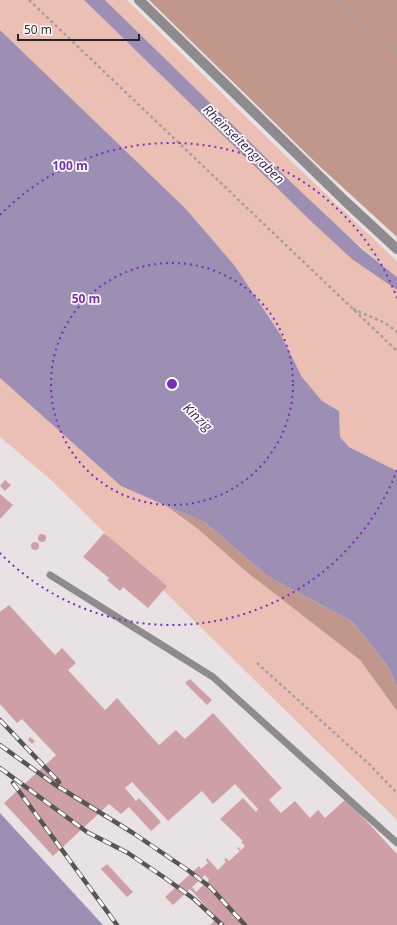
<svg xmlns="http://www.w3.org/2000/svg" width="397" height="925" font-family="'Open Sans',sans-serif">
<rect width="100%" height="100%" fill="#e9e2e5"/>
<g fill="#ebbfb4">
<polygon points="0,0 84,0 185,98 384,281 397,290 397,471 349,447 340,437 339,411 322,401 302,377 282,337 235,266 186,209 0,30"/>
<path d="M 105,0 L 127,0 L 292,162 L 397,261 L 397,277 C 293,193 201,93 105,0 Z"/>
<polygon points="0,378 121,486 165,505 198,529 249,574 360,660 397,711 397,820 50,479 0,437"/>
</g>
<g fill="#c1968b">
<polygon points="149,0 397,0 397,237 315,162"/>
<polygon points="165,505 206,523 267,576 353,622 389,668 397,687 397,711 360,660 249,574 198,529"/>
</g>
<g fill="#9d8fb3">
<polygon points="84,0 105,0 296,187 363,250 397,277 397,290 352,259 314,224"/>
<polygon points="0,30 186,209 235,266 282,337 302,377 322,401 339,411 340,437 349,447 397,471 397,687 389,668 353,622 267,576 206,523 121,486 0,378"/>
<polygon points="0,813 103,925 0,925"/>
</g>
<g fill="#cea0a5" fill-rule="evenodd">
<polygon points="5,480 11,485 5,491 0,486"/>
<polygon points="0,494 13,505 0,519"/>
<polygon points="104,533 167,586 148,608 123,587 120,591 107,580 109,578 83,557"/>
<circle cx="42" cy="538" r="4"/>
<circle cx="35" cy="546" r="4"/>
<path d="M 9,605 L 55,655 L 62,648 L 76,663 L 68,670 L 105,710 L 117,698 L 159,745 L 176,730 L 185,739 L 213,713 L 282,788 L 269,800 L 281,813 L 295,801 L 310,818 L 318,810 L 325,818 L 346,799 L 397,854 L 397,925 L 210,925 L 217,918 L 190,889 L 173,905 L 165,897 L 199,866 L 201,869 L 208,863 L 206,860 L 207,858 L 218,870 L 226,862 L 224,860 L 226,858 L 229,861 L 240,851 L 237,848 L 238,847 L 241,850 L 245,846 L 241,842 L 243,841 L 220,819 L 243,798 L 256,812 L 258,809 L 235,784 L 213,804 L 202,791 L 168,821 L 132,782 L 125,788 L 136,801 L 139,798 L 161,822 L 151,831 L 129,807 L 121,814 L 109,804 L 53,856 L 4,803 L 56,755 L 22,719 L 17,723 L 0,704 L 0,612 ZM 205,875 L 209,880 L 196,892 L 192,887 Z"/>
<polygon points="190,679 212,700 207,705 185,683"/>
<polygon points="30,737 35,741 32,744 28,740"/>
<polygon points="107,864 133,892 127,897 101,869"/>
</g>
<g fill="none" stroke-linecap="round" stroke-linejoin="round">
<g stroke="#a49ea1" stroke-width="2.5" stroke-dasharray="3 3" stroke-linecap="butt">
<polyline points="29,0 397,351"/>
<polyline points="335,0 378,41 397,50"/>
<polyline points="353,309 385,323 397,332"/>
<polyline points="257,663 368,763 397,793"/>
</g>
<polyline stroke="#8d8b8d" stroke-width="7" points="50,575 213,677 397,843"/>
<polyline stroke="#8d8b8d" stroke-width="10" points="139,0 345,201 397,249"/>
<g stroke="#585557" stroke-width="4.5">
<g id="rail">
<polyline points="0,720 59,782"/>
<polyline points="0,745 54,784 133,833 189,871 210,887 245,925"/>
<polyline points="0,768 87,832 128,853 165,878 194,899 222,925"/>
<polyline points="13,783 117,925"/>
</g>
</g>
<use href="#rail" stroke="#fff" stroke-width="3" stroke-dasharray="9" stroke-linecap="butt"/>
</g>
<g fill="none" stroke="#7b2cbf" stroke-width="2" stroke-dasharray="2 4">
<circle cx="172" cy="384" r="121"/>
<path d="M397 470A241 241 0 0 1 0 553M0 215A241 241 0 0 1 397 298"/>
</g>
<g text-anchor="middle" stroke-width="3.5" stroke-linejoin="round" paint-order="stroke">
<g font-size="13" font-style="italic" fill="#382252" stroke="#fff">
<text transform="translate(244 144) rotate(44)" y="5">Rheinseitengraben</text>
<text transform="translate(198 417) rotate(43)" y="5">Kinzig</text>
</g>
</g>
<circle cx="172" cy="384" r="6" fill="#7b2cbf" stroke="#fff" stroke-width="2"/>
<g font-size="12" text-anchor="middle" font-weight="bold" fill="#7b2cbf" stroke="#fff" stroke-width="3.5" stroke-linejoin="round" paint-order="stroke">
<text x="70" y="170">100 m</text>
<text x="86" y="303">50 m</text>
</g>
<path d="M18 34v6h121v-6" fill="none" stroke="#252324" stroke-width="2"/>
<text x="24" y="34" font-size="12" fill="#252324" stroke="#ffffff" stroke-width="3" paint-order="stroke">50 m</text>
</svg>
